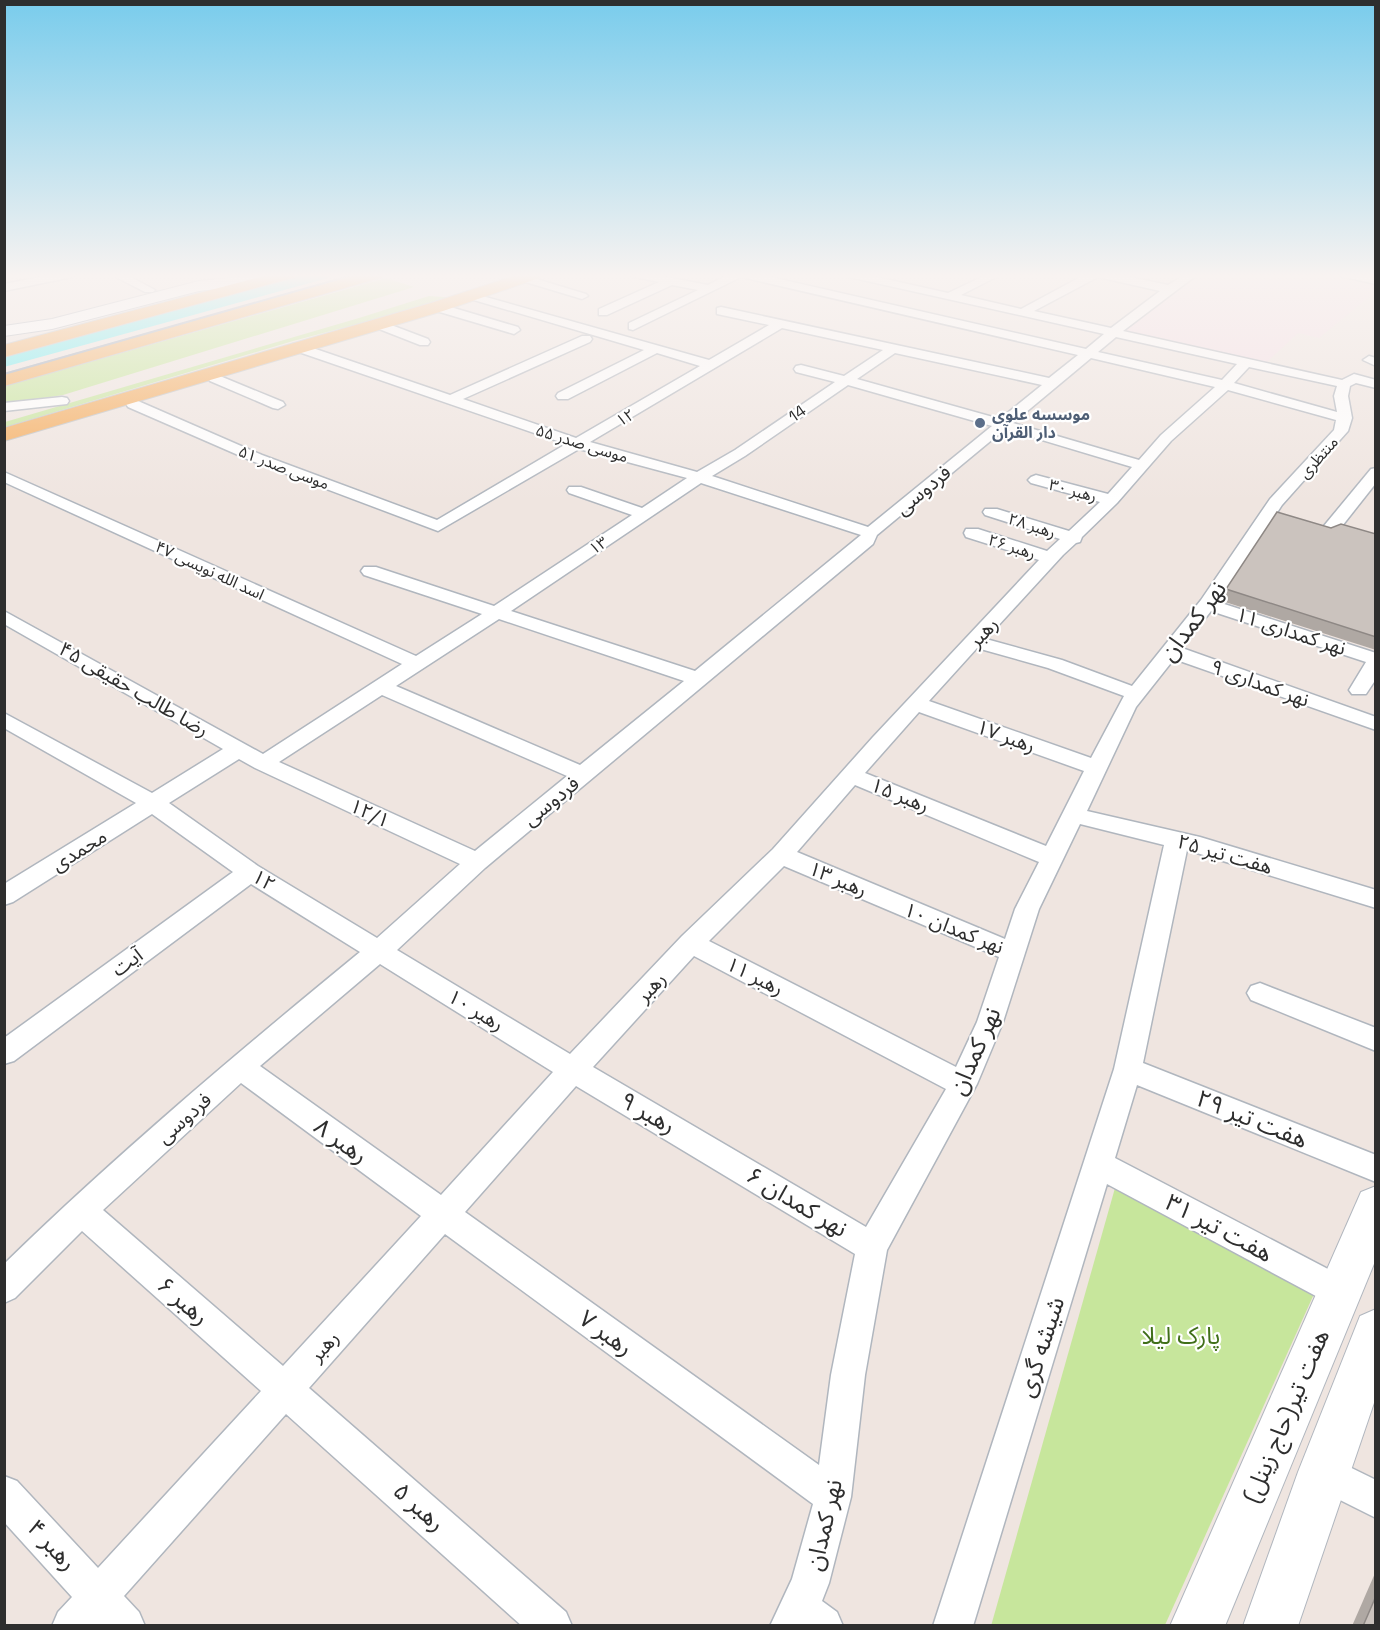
<svg xmlns="http://www.w3.org/2000/svg" width="1380" height="1630" font-family="'Space Grotesk','Noto Sans Arabic',sans-serif">
<rect width="100%" height="100%" fill="#efe5e0"/>
<polygon fill="#f5dee5" points="1204,274 1337,274 1375,283 1375,292 1319,338 1298,333 1267,362 1120,331 1116,328"/>
<g fill="#c7e69c">
<polygon points="386,278 414,287 63,395 5,404 5,386"/>
<polygon points="429,296 456,298 293,341 5,427 5,422 359,318"/>
<polygon points="1115,1188 1318,1285 1165,1625 991,1626"/>
</g>
<g fill="none" stroke-linecap="round" stroke-linejoin="round">
<polygon fill="#72eff2" fill-rule="evenodd" points="299,274 331,274 328,278 4,367 4,353"/>
<g stroke="#b0b6be" stroke-width="3">
<g id="street">
<polygon points="56,274 78,274 72,277 4,291 4,284"/>
<polygon points="110,274 125,274 155,290 153,292 145,292"/>
<path d="M 630,274 L 651,274 L 708,285 L 729,274 L 758,274 L 1086,349 L 1104,334 L 849,277 L 843,274 L 863,274 L 948,293 L 988,274 L 1002,274 L 961,295 L 1021,309 L 1086,274 L 1116,274 L 1168,285 L 1186,274 L 1198,274 L 1123,331 L 1342,380 L 1354,374 L 1376,380 L 1376,388 L 1356,383 L 1350,386 L 1348,396 L 1352,418 L 1348,431 L 1282,505 L 1218,602 L 1376,653 L 1376,679 L 1366,694 L 1352,694 L 1349,690 L 1366,662 L 1211,611 L 1182,648 L 1376,717 L 1376,730 L 1174,659 L 1136,707 L 1087,811 L 1200,837 L 1376,890 L 1376,908 L 1187,850 L 1143,1063 L 1376,1155 L 1376,1182 L 1137,1085 L 1115,1158 L 1349,1280 L 1354,1291 L 1349,1302 L 1338,1307 L 1327,1302 L 1107,1184 L 973,1626 L 933,1626 L 1114,1069 L 1164,845 L 1080,824 L 1039,909 L 1003,1022 L 977,1084 L 887,1250 L 865,1375 L 851,1497 L 829,1583 L 822,1601 L 837,1612 L 843,1626 L 770,1626 L 792,1579 L 813,1504 L 445,1234 L 309,1388 L 566,1612 L 572,1626 L 522,1626 L 286,1414 L 124,1596 L 139,1612 L 145,1626 L 52,1626 L 58,1612 L 72,1597 L 4,1522 L 4,1476 L 17,1481 L 98,1568 L 261,1391 L 82,1231 L 15,1298 L 4,1303 L 4,1264 C 117,1154 238,1052 360,952 L 251,884 L 14,1061 L 4,1064 L 4,1038 L 233,872 L 152,814 L 13,902 L 4,905 L 4,884 L 136,803 L 4,728 L 4,713 L 152,793 L 223,749 L 4,624 L 4,611 L 263,754 L 402,664 L 4,482 L 4,472 L 416,656 L 482,614 L 364,575 L 361,571 L 364,567 L 376,567 L 494,606 L 632,515 L 569,493 L 567,490 L 569,487 L 581,487 L 642,508 L 687,478 L 579,449 L 438,531 L 252,461 L 128,407 L 126,404 L 128,401 L 138,401 L 262,455 L 437,520 L 566,444 L 293,350 L 291,347 L 293,344 L 301,344 L 450,395 L 582,336 L 590,336 L 592,339 L 590,342 L 463,399 L 576,438 L 700,366 L 657,353 L 568,399 L 558,399 L 556,396 L 558,393 L 644,350 L 467,298 L 467,294 L 475,294 L 709,360 L 769,325 L 717,314 L 717,308 L 721,307 L 1049,378 L 1078,355 L 741,277 L 633,330 L 629,329 L 629,323 L 698,290 L 672,285 L 607,315 L 599,315 L 599,309 L 659,282 L 631,276 ZM 1098,277 L 1160,291 L 1111,328 L 1034,311 ZM 782,328 L 883,350 L 844,376 L 801,365 L 796,366 L 794,369 L 796,372 L 835,382 L 735,450 L 697,472 L 590,442 ZM 1116,337 L 1237,364 L 1222,380 L 1098,352 ZM 895,353 L 1042,385 L 1000,419 L 857,379 ZM 1091,358 L 1215,387 L 1161,435 L 1139,460 L 1013,423 ZM 1249,367 L 1337,386 L 1334,396 L 1337,412 L 1234,383 ZM 848,385 L 992,426 L 868,527 L 712,476 L 745,456 ZM 1228,390 L 1336,420 L 1334,430 L 1270,499 L 1201,600 L 1132,686 L 1062,660 L 986,639 L 1063,555 L 1076,543 L 1080,542 L 1082,537 L 1117,503 L 1171,441 ZM 1005,429 L 1132,467 L 1108,494 L 1036,475 L 1031,477 L 1028,480 L 1031,483 L 1100,502 L 1069,531 L 997,509 L 985,509 L 983,512 L 985,515 L 1060,539 L 1047,551 L 978,529 L 966,529 L 964,533 L 966,537 L 1039,560 L 873,737 L 773,849 L 682,936 L 570,1054 L 397,950 L 485,868 L 873,544 L 877,535 ZM 701,483 L 861,535 L 695,671 L 511,611 ZM 499,619 L 684,681 L 580,765 L 396,686 ZM 977,648 L 1048,668 L 1124,696 L 1091,758 L 929,701 ZM 382,695 L 567,776 L 475,851 L 279,762 ZM 919,712 L 1084,771 L 1046,846 L 865,773 ZM 239,759 L 255,768 L 460,864 L 377,938 L 258,866 L 169,803 ZM 855,785 L 1039,862 L 1015,909 L 1005,939 L 797,852 ZM 784,866 L 999,957 L 977,1022 L 956,1067 L 709,941 ZM 694,956 L 946,1089 L 866,1227 L 593,1067 ZM 380,964 L 553,1072 L 441,1195 L 260,1066 ZM 241,1083 L 421,1216 L 283,1366 L 103,1210 ZM 576,1086 L 855,1254 L 831,1375 L 819,1465 L 465,1212 Z"/>
<polygon points="1338,274 1359,274 1376,277 1376,284 1340,276"/>
<polygon points="523,275 586,294 588,296 582,299 519,280 519,276"/>
<polygon points="437,303 518,327 520,330 514,334 433,310 431,307"/>
<polygon points="378,320 428,339 430,342 428,345 420,345 374,327 374,321"/>
<polygon points="1369,356 1376,358 1376,366 1363,360"/>
<polygon points="215,374 283,402 285,405 278,409 273,408 210,381 208,378"/>
<polygon points="62,397 67,398 69,401 67,404 4,411 4,403"/>
<polygon points="1376,468 1376,483 1335,535 1323,535 1321,531 1323,527 1371,469"/>
<polygon points="1260,983 1376,1028 1376,1051 1251,1000 1247,993 1251,986"/>
<polygon points="1323,1454 1376,1480 1376,1518 1310,1485 1305,1472 1310,1459"/>
</g>
</g>
<g stroke="#b0b6be" stroke-width="2">
<g id="secondary">
<polygon points="271,274 277,276 279,279 277,282 199,291 52,329 4,336 4,326 52,319 199,281"/>
<polygon points="1376,1186 1376,1259 1225,1626 1170,1626 1361,1192"/>
<polygon points="1376,1309 1376,1397 1298,1626 1243,1626 1298,1472 1360,1316"/>
</g>
</g>
<g stroke="#c4c4c4" stroke-width="2">
<g id="primary">
<polygon points="271,274 297,274 295,277 4,357 4,345"/>
<polygon points="359,274 385,274 383,277 4,386 4,374"/>
<polygon points="520,274 544,274 542,277 443,311 4,441 4,428 431,303"/>
</g>
</g>
<use href="#street" fill="#fff" fill-rule="evenodd"/>
<use href="#secondary" fill="#fff" fill-rule="evenodd"/>
<use href="#primary" fill="#f5ae60" fill-rule="evenodd"/>
<polyline stroke="#a2abb8" stroke-width="2" points="4,374 356,274"/>
</g>
<g fill="#afa8a3">
<polygon points="1331,528 1376,534 1376,650 1222,601 1226,589"/>
<polygon points="1376,1571 1376,1626 1352,1626"/>
</g>
<g fill="#cbc3be" stroke="#8e8885" stroke-width="1.5">
<polygon points="1277,512 1331,528 1341,524 1376,534 1376,637 1226,589"/>
<polygon points="1376,1596 1376,1626 1363,1626"/>
</g>
<linearGradient id="sky" x2="0" y2="1"><stop stop-color="#79ccec"/><stop offset="0.55" stop-color="#f8f3f1"/><stop offset="1" stop-color="#f8f3f1" stop-opacity="0"/></linearGradient>
<rect width="1380" height="502" fill="url(#sky)"/>
<circle fill="#5c6f8a" stroke="#fff" stroke-width="2" cx="980" cy="423" r="6"/>
<g text-anchor="middle" stroke-width="4.5" stroke-linejoin="round" paint-order="stroke">
<g font-size="16" fill="#2e2e2e" stroke="#fff">
<text transform="translate(797 413) rotate(-35)" y="6">14</text>
<text transform="translate(625 417) rotate(-31)" y="6">۱۲</text>
<text transform="translate(582 443) rotate(17)" y="6">موسی صدر ۵۵</text>
<text transform="translate(1318 457) rotate(-48)" y="6">منتظری</text>
<text transform="translate(284 467) rotate(21)" y="6">موسی صدر ۵۱</text>
<text transform="translate(1073 490) rotate(15)" y="6">رهبر ۳۰</text>
<text transform="translate(1032 525) rotate(18)" y="6">رهبر ۲۸</text>
<text transform="translate(598 545) rotate(-34)" y="6">۱۳</text>
<text transform="translate(1012 546) rotate(18)" y="6">رهبر ۲۶</text>
<text transform="translate(210 570) rotate(25)" y="6">۴۷ اسد الله نویسی</text>
</g>
<g font-size="16" font-weight="bold" fill="#4e5e75" stroke="#fff" text-anchor="start">
<text x="992" y="420">موسسه علوی<tspan x="992" dy="18">دار القرآن</tspan></text>
</g>
<g font-size="20" fill="#2e2e2e" stroke="#fff">
<text transform="translate(923 490) rotate(-40)" y="7">فردوسی</text>
<text transform="translate(1291 631) rotate(18)" y="7">نهر کمداری ۱۱</text>
<text transform="translate(983 632) rotate(-46)" y="7">رهبر</text>
<text transform="translate(1260 683) rotate(20)" y="7">نهر کمداری ۹</text>
<text transform="translate(134 689) rotate(30)" y="7">۴۵ رضا طالب حقیقی</text>
<text transform="translate(1006 736) rotate(20)" y="7">رهبر ۱۷</text>
<text transform="translate(900 795) rotate(22)" y="7">رهبر ۱۵</text>
<text transform="translate(551 801) rotate(-39)" y="7">فردوسی</text>
<text transform="translate(370 813) rotate(25)" y="7">۱۲/۱</text>
<text transform="translate(79 850) rotate(-32)" y="7">محمدی</text>
<text transform="translate(1225 854) rotate(16)" y="7">هفت تیر ۲۵</text>
<text transform="translate(838 879) rotate(23)" y="7">رهبر ۱۳</text>
<text transform="translate(264 880) rotate(32)" y="7">۱۲</text>
<text transform="translate(954 928) rotate(22)" y="7">نهر کمدان ۱۰</text>
<text transform="translate(127 962) rotate(-36)" y="7">آیت</text>
<text transform="translate(755 976) rotate(27)" y="7">رهبر ۱۱</text>
<text transform="translate(651 987) rotate(-47)" y="7">رهبر</text>
<text transform="translate(476 1010) rotate(31)" y="7">رهبر ۱۰</text>
<text transform="translate(184 1118) rotate(-42)" y="7">فردوسی</text>
<text transform="translate(324 1346) rotate(-48)" y="7">رهبر</text>
</g>
<g font-size="24" fill="#2e2e2e" stroke="#fff">
<text transform="translate(1193 621) rotate(-53)" y="8">نهر کمدان</text>
<text transform="translate(975 1051) rotate(-66)" y="8">نهر کمدان</text>
<text transform="translate(648 1113) rotate(30)" y="8">رهبر ۹</text>
<text transform="translate(1252 1119) rotate(22)" y="8">هفت تیر ۲۹</text>
<text transform="translate(341 1141) rotate(36)" y="8">رهبر ۸</text>
<text transform="translate(797 1202) rotate(31)" y="8">نهر کمدان ۶</text>
<text transform="translate(1219 1228) rotate(28)" y="8">هفت تیر ۳۱</text>
<text transform="translate(183 1301) rotate(41)" y="8">رهبر ۶</text>
<text transform="translate(606 1333) rotate(36)" y="8">رهبر ۷</text>
<text transform="translate(1041 1347) rotate(-72)" y="8">شیشه گری</text>
<text transform="translate(1286 1416) rotate(-67)" y="8">هفت تیر(حاج زینل)</text>
<text transform="translate(419 1507) rotate(42)" y="8">رهبر ۵</text>
<text transform="translate(824 1525) rotate(-77)" y="8">نهر کمدان</text>
<text transform="translate(52 1545) rotate(47)" y="8">رهبر ۴</text>
</g>
<g font-size="24" fill="#406f19" stroke="#fff">
<text x="1181" y="1344">پارک لیلا</text>
</g>
</g>
<rect width="1380" height="1630" fill="none" stroke="#2e2e2e" stroke-width="12"/>
</svg>
